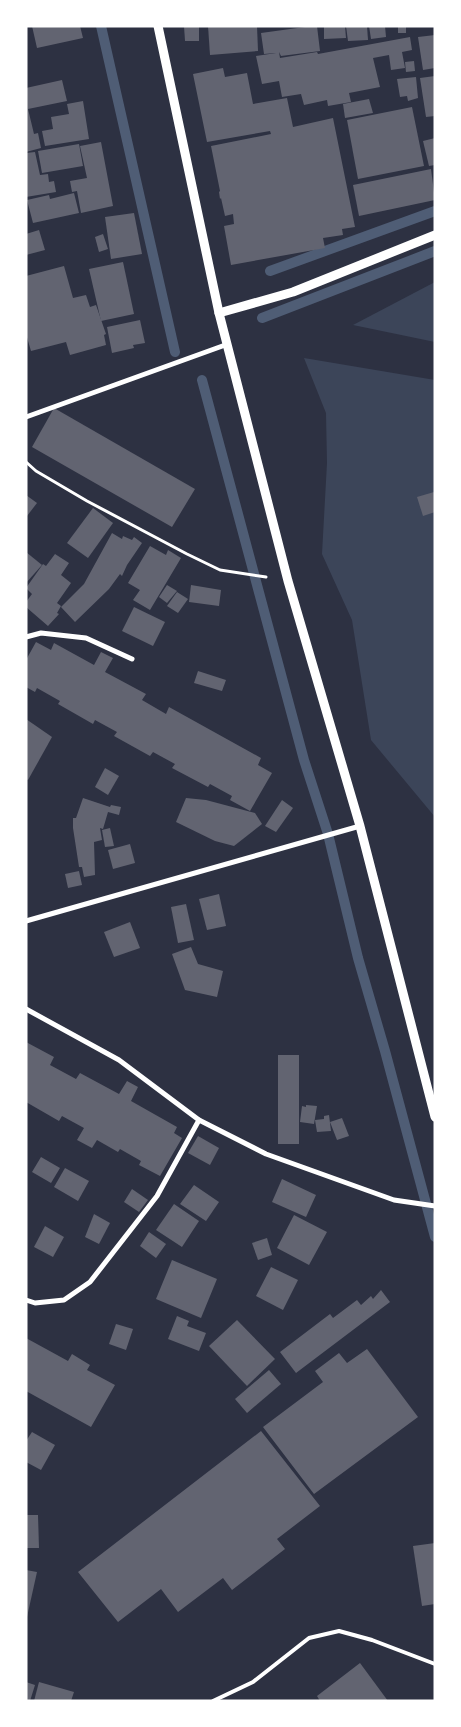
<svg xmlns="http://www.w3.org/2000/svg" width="461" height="1727" font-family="'Open Sans',sans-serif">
<rect width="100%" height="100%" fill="#2d3142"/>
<g fill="#3c4559">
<polygon points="435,282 435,342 353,325"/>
<polygon points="304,358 435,380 435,817 371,740 352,620 322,554 327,463 326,413"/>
</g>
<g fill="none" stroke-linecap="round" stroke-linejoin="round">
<g stroke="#4f5d75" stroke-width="10">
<polyline points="101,26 175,352"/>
<polyline points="270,271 435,211"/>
<polyline points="262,318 435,251"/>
<polyline points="202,380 304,760 328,834 358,958 385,1051 435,1237"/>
</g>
</g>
<g fill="#626471">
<polygon points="32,26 80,26 83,38 37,48"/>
<polygon points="184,26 199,26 199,41 185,41"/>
<polygon points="208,26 257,26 258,51 210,55"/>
<polygon points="312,26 317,26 320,51 281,56 279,52 280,58 317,52 318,54 410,37 412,50 402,52 405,68 391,70 389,55 373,58 380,87 349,93 351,102 328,106 327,100 304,105 301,94 282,97 279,81 262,84 256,56 276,53 264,54 261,33"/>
<polygon points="324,26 345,26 346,38 324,39"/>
<polygon points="346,26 367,26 368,40 348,41"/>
<polygon points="369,26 385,26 386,37 371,39"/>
<rect x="398" y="26" width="8" height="7"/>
<polygon points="435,35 435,68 423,70 418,37"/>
<polygon points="414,61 415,71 406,72 405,62"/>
<polygon points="223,68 225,77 247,73 253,104 287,98 293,127 333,118 355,227 342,229 343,235 323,238 325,248 231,265 224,226 234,224 233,214 225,216 221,198 220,199 219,192 220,191 211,146 271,134 270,131 207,142 193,74"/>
<polygon points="435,76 435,116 426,117 420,78"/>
<polygon points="416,77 418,98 408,101 407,96 400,97 397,79"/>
<polygon points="62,80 67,101 28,109 34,134 38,133 41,148 26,152 26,88"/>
<polygon points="369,99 373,113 345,118 343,104"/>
<polygon points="83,101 89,139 45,146 42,131 53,129 51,117 69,114 67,104"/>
<polygon points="412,107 424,166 358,179 347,120"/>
<polygon points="435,138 435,165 429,166 423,141"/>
<polygon points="101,142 113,206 81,213 77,191 72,192 70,181 87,178 80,146"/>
<polygon points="79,144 83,166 42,173 38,151"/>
<polygon points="35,152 40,175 48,174 49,182 54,181 56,192 26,197 26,153"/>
<polygon points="431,169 435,200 359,216 353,185"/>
<polygon points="74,193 79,213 33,223 27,200 49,195 50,199"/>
<polygon points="134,213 142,254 111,259 105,217"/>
<polygon points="39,230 45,250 26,255 26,234"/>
<polygon points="103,234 108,249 99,252 95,237"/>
<polygon points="123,262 134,314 101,321 89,269"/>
<polygon points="64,266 73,298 86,295 90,307 96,305 106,334 104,335 106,345 70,355 66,342 31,351 26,334 26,276"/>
<polygon points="140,320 145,343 133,345 134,348 112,353 107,327"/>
<polygon points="54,408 195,489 172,527 32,447"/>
<polygon points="434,492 435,512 423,516 417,497"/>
<polygon points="26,495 37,503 27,516 26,515"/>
<polygon points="93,508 113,523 88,558 67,543"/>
<polygon points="112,533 122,539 123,536 132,540 134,537 142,543 127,565 122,576 120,574 109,589 75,622 61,607 84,584"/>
<polygon points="150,546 166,555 168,550 181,558 150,610 133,600 140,590 128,583"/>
<polygon points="26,552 42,565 26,583"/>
<polygon points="55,554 69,563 61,575 71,583 57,603 61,606 57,613 59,614 48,626 26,607 26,602 32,594 26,588 43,564 46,566"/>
<polygon points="167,585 177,591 167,603 159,597"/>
<polygon points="191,585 221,590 219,606 189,602"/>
<polygon points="177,592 188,599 178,613 167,606"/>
<polygon points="134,607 165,622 153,646 122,631"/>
<polygon points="36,642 51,650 54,643 94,665 101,652 113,658 105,672 146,694 142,700 166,714 169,707 261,758 258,765 272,773 250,811 230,800 232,796 210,784 208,787 172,768 175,764 153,752 150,756 114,736 117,732 95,720 93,724 58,704 60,701 37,688 35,692 26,687 26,660"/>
<polygon points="198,671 226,680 222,691 194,683"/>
<polygon points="26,719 52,737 28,780 26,779"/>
<polygon points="105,768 119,776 108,795 95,787"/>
<polygon points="83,798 110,807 111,805 121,807 119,815 108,812 103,829 100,828 102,840 94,842 95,875 84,877 82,867 79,867 73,828 73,818 76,818"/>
<polygon points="186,798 206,800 255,813 262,824 234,846 215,841 176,822"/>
<polygon points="282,800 293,808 276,832 265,826"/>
<polygon points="110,828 114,846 105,847 102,830"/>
<polygon points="130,844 135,863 113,869 108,850"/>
<polygon points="79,871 82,885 68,888 65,874"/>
<polygon points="219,894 226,926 207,930 199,899"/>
<polygon points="186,904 194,940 178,943 171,907"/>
<polygon points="130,922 140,948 114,957 104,932"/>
<polygon points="191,947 198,964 223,971 217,997 185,990 172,954"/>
<polygon points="26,1042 54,1057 50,1065 76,1079 80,1073 119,1094 127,1081 138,1087 131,1101 177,1127 174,1133 182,1138 160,1176 139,1165 141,1161 120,1149 118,1152 97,1140 92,1148 77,1140 84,1128 62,1116 59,1121 26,1102"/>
<rect x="278" y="1055" width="21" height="89"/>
<polygon points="306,1105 317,1106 314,1124 300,1122 302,1106 306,1107"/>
<polygon points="329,1115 331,1131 317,1132 315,1120 324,1119 324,1116"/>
<polygon points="342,1118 349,1136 337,1140 330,1122"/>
<polygon points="198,1136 219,1148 210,1165 188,1153"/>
<polygon points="41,1157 60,1168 51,1183 32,1172"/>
<polygon points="65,1168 89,1181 78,1201 54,1187"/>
<polygon points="282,1179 316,1195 306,1217 272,1202"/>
<polygon points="194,1185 219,1202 206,1221 180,1204"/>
<polygon points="132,1189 148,1200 139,1212 124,1202"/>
<polygon points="174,1204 199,1221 182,1247 156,1230"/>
<polygon points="94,1214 110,1223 99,1244 85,1237"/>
<polygon points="294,1215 327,1232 309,1265 277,1248"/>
<polygon points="45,1226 64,1237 53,1257 34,1247"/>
<polygon points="149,1232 166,1244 156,1258 140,1246"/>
<polygon points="267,1238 272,1255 258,1260 252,1243"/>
<polygon points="172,1260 217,1279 201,1318 156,1299"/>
<polygon points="271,1267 298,1280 283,1310 256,1296"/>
<polygon points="381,1290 390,1302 296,1373 280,1352 330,1314 333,1318 357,1300 361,1305 371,1296 373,1299"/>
<polygon points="177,1316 189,1321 187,1326 206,1333 199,1351 168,1339"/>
<polygon points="237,1320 275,1359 247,1386 209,1346"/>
<polygon points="116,1324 133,1329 126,1350 109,1344"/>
<polygon points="26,1338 68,1361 72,1354 90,1365 87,1370 115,1385 91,1427 26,1391"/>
<polygon points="367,1349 418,1417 314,1494 263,1427 323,1382 315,1371 339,1353 347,1363"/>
<polygon points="269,1370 281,1384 247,1413 235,1399"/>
<polygon points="261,1431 320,1506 277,1539 285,1549 232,1590 223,1578 178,1612 161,1589 118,1622 78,1572"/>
<polygon points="32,1432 55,1445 41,1470 26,1462 26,1441"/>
<polygon points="26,1515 38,1515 39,1548 26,1548"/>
<polygon points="435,1543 435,1604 422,1606 413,1546"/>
<polygon points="26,1570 37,1572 27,1617 26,1617"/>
<polygon points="360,1663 388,1701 320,1701 317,1696"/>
<polygon points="26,1682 35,1685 30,1701 26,1700"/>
<polygon points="39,1682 74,1692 71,1701 34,1701"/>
</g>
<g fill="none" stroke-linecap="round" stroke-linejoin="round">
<polyline stroke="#fff" stroke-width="3" points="26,462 36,471 87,501 187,554 220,570 266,577"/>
<polyline stroke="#fff" stroke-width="4" points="213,1701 253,1682 309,1638 339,1631 372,1640 435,1664"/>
<g stroke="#fff" stroke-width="5">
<polyline points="26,417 228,344"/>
<polyline points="26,637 41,633 86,638 132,659"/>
<polyline points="26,921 360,826"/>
<polyline points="26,1009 119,1060 199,1120 266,1154 394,1200 435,1206"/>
<polyline points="26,1300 35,1303 64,1300 90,1282 157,1196 199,1120"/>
</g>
<g stroke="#fff" stroke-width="9">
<polyline points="158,26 219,313 288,581 360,826 435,1117"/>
<polyline points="219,313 293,292 435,235"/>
</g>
</g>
<rect width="461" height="1727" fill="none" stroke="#ffffff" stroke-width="55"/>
</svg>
